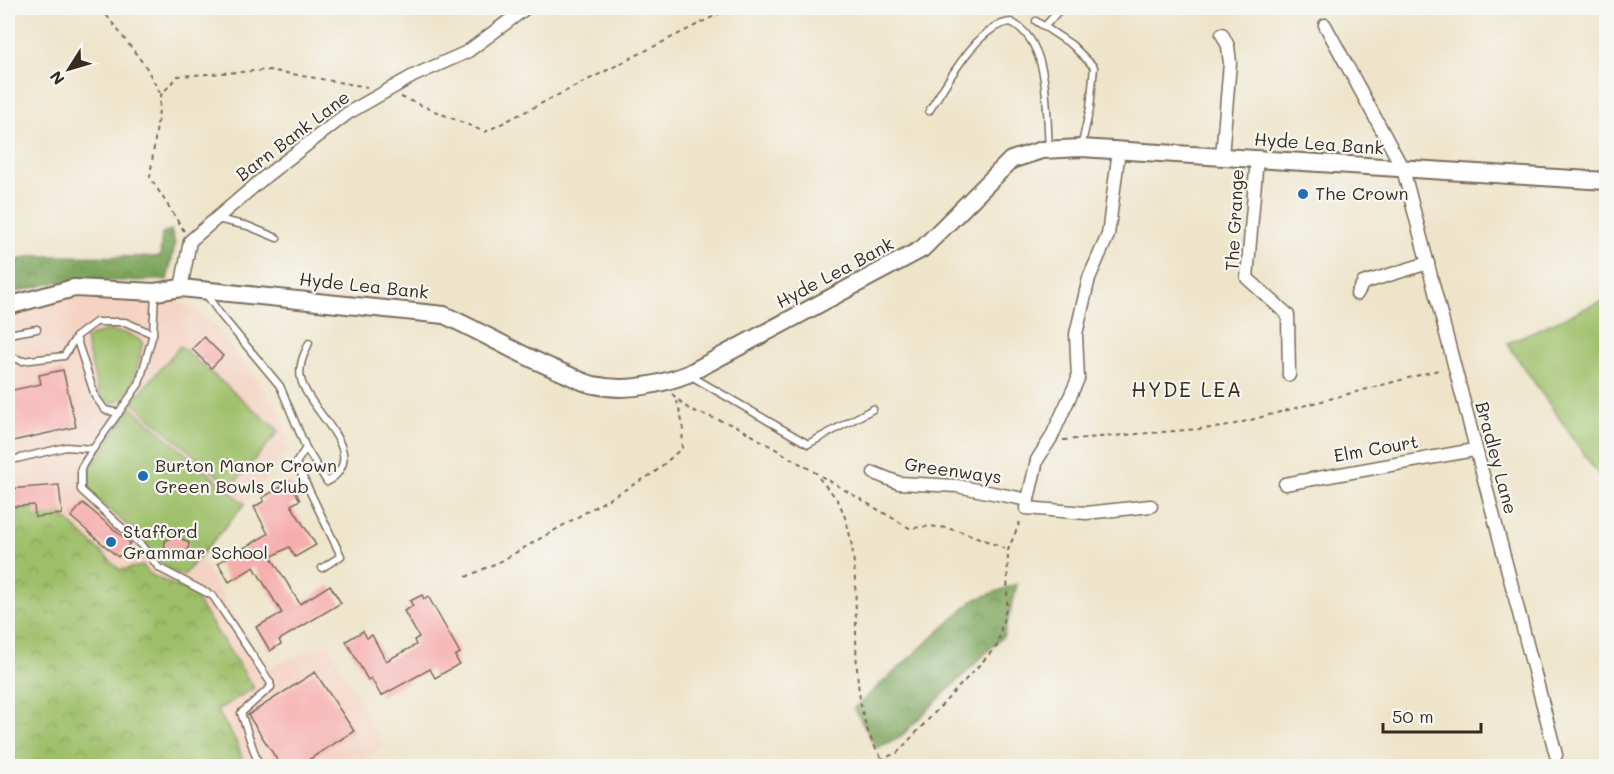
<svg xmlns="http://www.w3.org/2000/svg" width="1614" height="774" font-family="Mali,sans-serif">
<defs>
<pattern id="forest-crowns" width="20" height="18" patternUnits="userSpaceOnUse" patternTransform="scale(1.5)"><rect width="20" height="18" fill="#7ea65d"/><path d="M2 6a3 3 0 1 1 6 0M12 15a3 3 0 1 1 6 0" fill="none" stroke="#68874c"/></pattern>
<pattern id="park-crowns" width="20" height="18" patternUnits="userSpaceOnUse" patternTransform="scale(1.5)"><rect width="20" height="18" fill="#9ebf69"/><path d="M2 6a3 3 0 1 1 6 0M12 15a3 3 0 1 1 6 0" fill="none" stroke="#829b56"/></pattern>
</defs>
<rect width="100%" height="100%" fill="#f6f6f2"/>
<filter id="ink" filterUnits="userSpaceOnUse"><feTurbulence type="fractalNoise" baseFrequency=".0167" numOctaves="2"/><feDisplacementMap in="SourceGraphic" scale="12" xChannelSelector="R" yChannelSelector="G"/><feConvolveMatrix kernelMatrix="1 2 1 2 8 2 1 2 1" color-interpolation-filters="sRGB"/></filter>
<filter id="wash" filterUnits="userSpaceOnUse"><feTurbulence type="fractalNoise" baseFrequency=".008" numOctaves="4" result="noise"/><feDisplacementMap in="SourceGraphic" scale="24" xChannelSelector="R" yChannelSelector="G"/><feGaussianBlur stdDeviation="1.35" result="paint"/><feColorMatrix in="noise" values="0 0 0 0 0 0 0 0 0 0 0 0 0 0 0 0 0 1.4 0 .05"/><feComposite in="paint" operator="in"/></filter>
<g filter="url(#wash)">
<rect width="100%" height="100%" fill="#eee4c9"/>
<polygon fill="#f5d3c2" points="75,295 171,295 215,325 280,411 290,450 200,558 266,668 328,644 384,747 360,761 341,766 8,766 8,311"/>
<g fill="#9ebf69" stroke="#6c7444" stroke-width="1.5">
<polygon points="1606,299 1606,486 1507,343"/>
<path d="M 107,330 L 129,334 L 143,342 C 137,363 136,397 112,403 L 99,396 L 85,338 Z"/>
<polygon points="180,346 279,431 231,487 132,402"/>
<polygon points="131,407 245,504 183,576 166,568 138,535 85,488 84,478"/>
</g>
<g fill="url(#forest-crowns)" stroke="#5c683e" stroke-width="1.5">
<polygon points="171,230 175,244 167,280 57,282 8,294 8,262 32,256 160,257 162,234"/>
<polygon points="1017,584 1004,635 899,738 876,748 854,708 974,600"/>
</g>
<polygon fill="url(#park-crowns)" stroke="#6c7444" stroke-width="1.5" points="59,505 62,515 120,570 143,566 151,575 192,593 254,688 217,710 238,745 244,766 18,766 8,762 8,510"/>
<g id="blocks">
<g fill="#f6aead">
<polygon points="204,337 223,356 211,368 192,349"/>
<polygon points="63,370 76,427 8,442 8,391 41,384 39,375"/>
<polygon points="289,482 300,500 291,505 316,545 295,557 289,547 271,557 300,604 330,585 341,603 279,640 281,644 270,651 256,627 282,613 254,567 229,582 218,563 268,534 254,507 264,501 262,498"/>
<polygon points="59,485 62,514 35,517 34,505 8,507 8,489"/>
<polygon points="83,503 130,543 118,557 71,517"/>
<polygon points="176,535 189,543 187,556 175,562 164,554 165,541"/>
<polygon points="422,595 424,599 428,596 460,653 455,656 459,664 435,678 430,669 381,696 371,678 368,680 346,641 363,631 367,638 372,635 386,661 416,645 414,640 419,637 404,611 413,606 410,601"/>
<polygon points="315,672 354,731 299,766 281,766 248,715"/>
</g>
</g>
</g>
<g filter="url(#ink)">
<use href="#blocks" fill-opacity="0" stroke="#7a6b5a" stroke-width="1.5"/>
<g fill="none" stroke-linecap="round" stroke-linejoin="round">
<g stroke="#7a6b5a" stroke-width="9">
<g id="lane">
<polyline points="1036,21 1072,45 1094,67 1090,108 1081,148"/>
<polyline points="1045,26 1061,8"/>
<path d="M 929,111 C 946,85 978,24 1011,22 C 1051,42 1046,111 1049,149"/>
<polyline points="217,219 248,226 277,238"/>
<path d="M 206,294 L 220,314 L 280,386 L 306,448 L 327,482 C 373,454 309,413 301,379 C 298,366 304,354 309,343"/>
<polyline points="8,334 37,329"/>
<polyline points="8,355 22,361 64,356 76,337"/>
<polyline points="691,376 808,444 873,409"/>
<polyline points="119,413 105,410 95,396 76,337 96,322 125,322 153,334"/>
<polyline points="306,448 296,463 341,556 322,568"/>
<polyline points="93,449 81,468 81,490 142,546 159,568 213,596 270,682 271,687 241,713 259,766"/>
<polyline points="8,461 66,447 93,449 139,384 153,334 155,293"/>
</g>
</g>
<g stroke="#7a6b5a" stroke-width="15">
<g id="street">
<polyline points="1325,25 1403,169 1556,755"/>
<polyline points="1222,34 1228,46 1230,63 1222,156"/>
<polyline points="1119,150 1108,235 1089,278 1076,334 1078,379 1051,438 1037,460 1026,508 1086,513 1151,506"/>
<polyline points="1257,158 1247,278 1288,315 1289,375"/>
<polyline points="181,288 190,241 266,176 348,113 413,76 467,52 526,8"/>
<polyline points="1357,294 1363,283 1428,263"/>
<polyline points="874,473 899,483 957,486 1028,500"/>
<polyline points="1285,484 1474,450"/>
</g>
</g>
<g stroke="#7a6b5a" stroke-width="20">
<path id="secondary" d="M 8,306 L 74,288 L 155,292 L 181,288 L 444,315 C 486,334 521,356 564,373 C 573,377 583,383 594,385 C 625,392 659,385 688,374 L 922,249 L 1011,160 L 1042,150 L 1081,148 L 1606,181"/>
</g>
<g stroke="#7a6b5a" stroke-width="2" stroke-dasharray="4.5 4.5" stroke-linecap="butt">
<polyline points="101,8 146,67 161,95"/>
<polyline points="1315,8 1319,16"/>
<polyline points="401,97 485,132 730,8"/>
<polyline points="184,231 150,177 161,95 178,76 269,70 367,87"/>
<path d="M 672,394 L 689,409 L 738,427 L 911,529 C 943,520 979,538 1008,550"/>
<polyline points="1063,440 1224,427 1442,369"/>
<path d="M 819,478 C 825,486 834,494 839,503 C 874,573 835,695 882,758"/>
<polyline points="466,577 503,560 654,473 682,448 683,425 677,401"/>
<polyline points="1568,760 1583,766"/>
<polyline points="863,766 897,753 997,646 1007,604 1008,550 1021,519"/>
</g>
<use href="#lane" stroke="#fff" stroke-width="6"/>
<use href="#street" stroke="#fff" stroke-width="12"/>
<use href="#secondary" stroke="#fff" stroke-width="16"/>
</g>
</g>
<g fill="#1f6fb2" stroke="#f6f6f2" stroke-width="2">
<circle cx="1303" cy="194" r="6"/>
<circle cx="143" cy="476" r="6"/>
<circle cx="111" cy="542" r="6"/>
</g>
<g text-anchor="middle" stroke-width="4.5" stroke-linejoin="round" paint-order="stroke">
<g font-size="18" fill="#3b2a1e" stroke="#f6f6f2">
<text transform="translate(293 136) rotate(-37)" y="6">Barn Bank Lane</text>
<text transform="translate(1319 144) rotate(4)" y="6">Hyde Lea Bank</text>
<text transform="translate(1235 220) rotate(-87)" y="6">The Grange</text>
<text transform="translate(835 273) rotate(-28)" y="6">Hyde Lea Bank</text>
<text transform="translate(364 286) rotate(6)" y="6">Hyde Lea Bank</text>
<text transform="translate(1376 449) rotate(-10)" y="6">Elm Court</text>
<text transform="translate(1496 458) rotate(75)" y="6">Bradley Lane</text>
<text transform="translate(953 471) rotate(8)" y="6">Greenways</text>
</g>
<g font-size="18" fill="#3b2a1e" stroke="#f6f6f2" text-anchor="start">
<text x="1315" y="200">The Crown</text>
<text x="155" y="472">Burton Manor Crown<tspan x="155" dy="21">Green Bowls Club</tspan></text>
<text x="123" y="538">Stafford<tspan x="123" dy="21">Grammar School</tspan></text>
</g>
<g font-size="21" letter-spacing="1.5" fill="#3b2a1e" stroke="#f6f6f2">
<text x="1187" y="397">HYDE LEA</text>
</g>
</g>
<rect width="1614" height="774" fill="none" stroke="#f6f6f2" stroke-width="30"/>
<g transform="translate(69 69) rotate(233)" stroke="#f6f6f2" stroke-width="4.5" paint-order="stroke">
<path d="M0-4.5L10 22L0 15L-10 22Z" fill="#3b2a1e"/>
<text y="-9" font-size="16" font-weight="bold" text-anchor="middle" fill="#3b2a1e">N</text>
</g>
<path d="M1383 723v9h98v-9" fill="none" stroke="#3b2a1e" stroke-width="3"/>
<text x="1392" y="723" font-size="18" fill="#3b2a1e" stroke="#f6f6f2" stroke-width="4.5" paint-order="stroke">50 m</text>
</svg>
